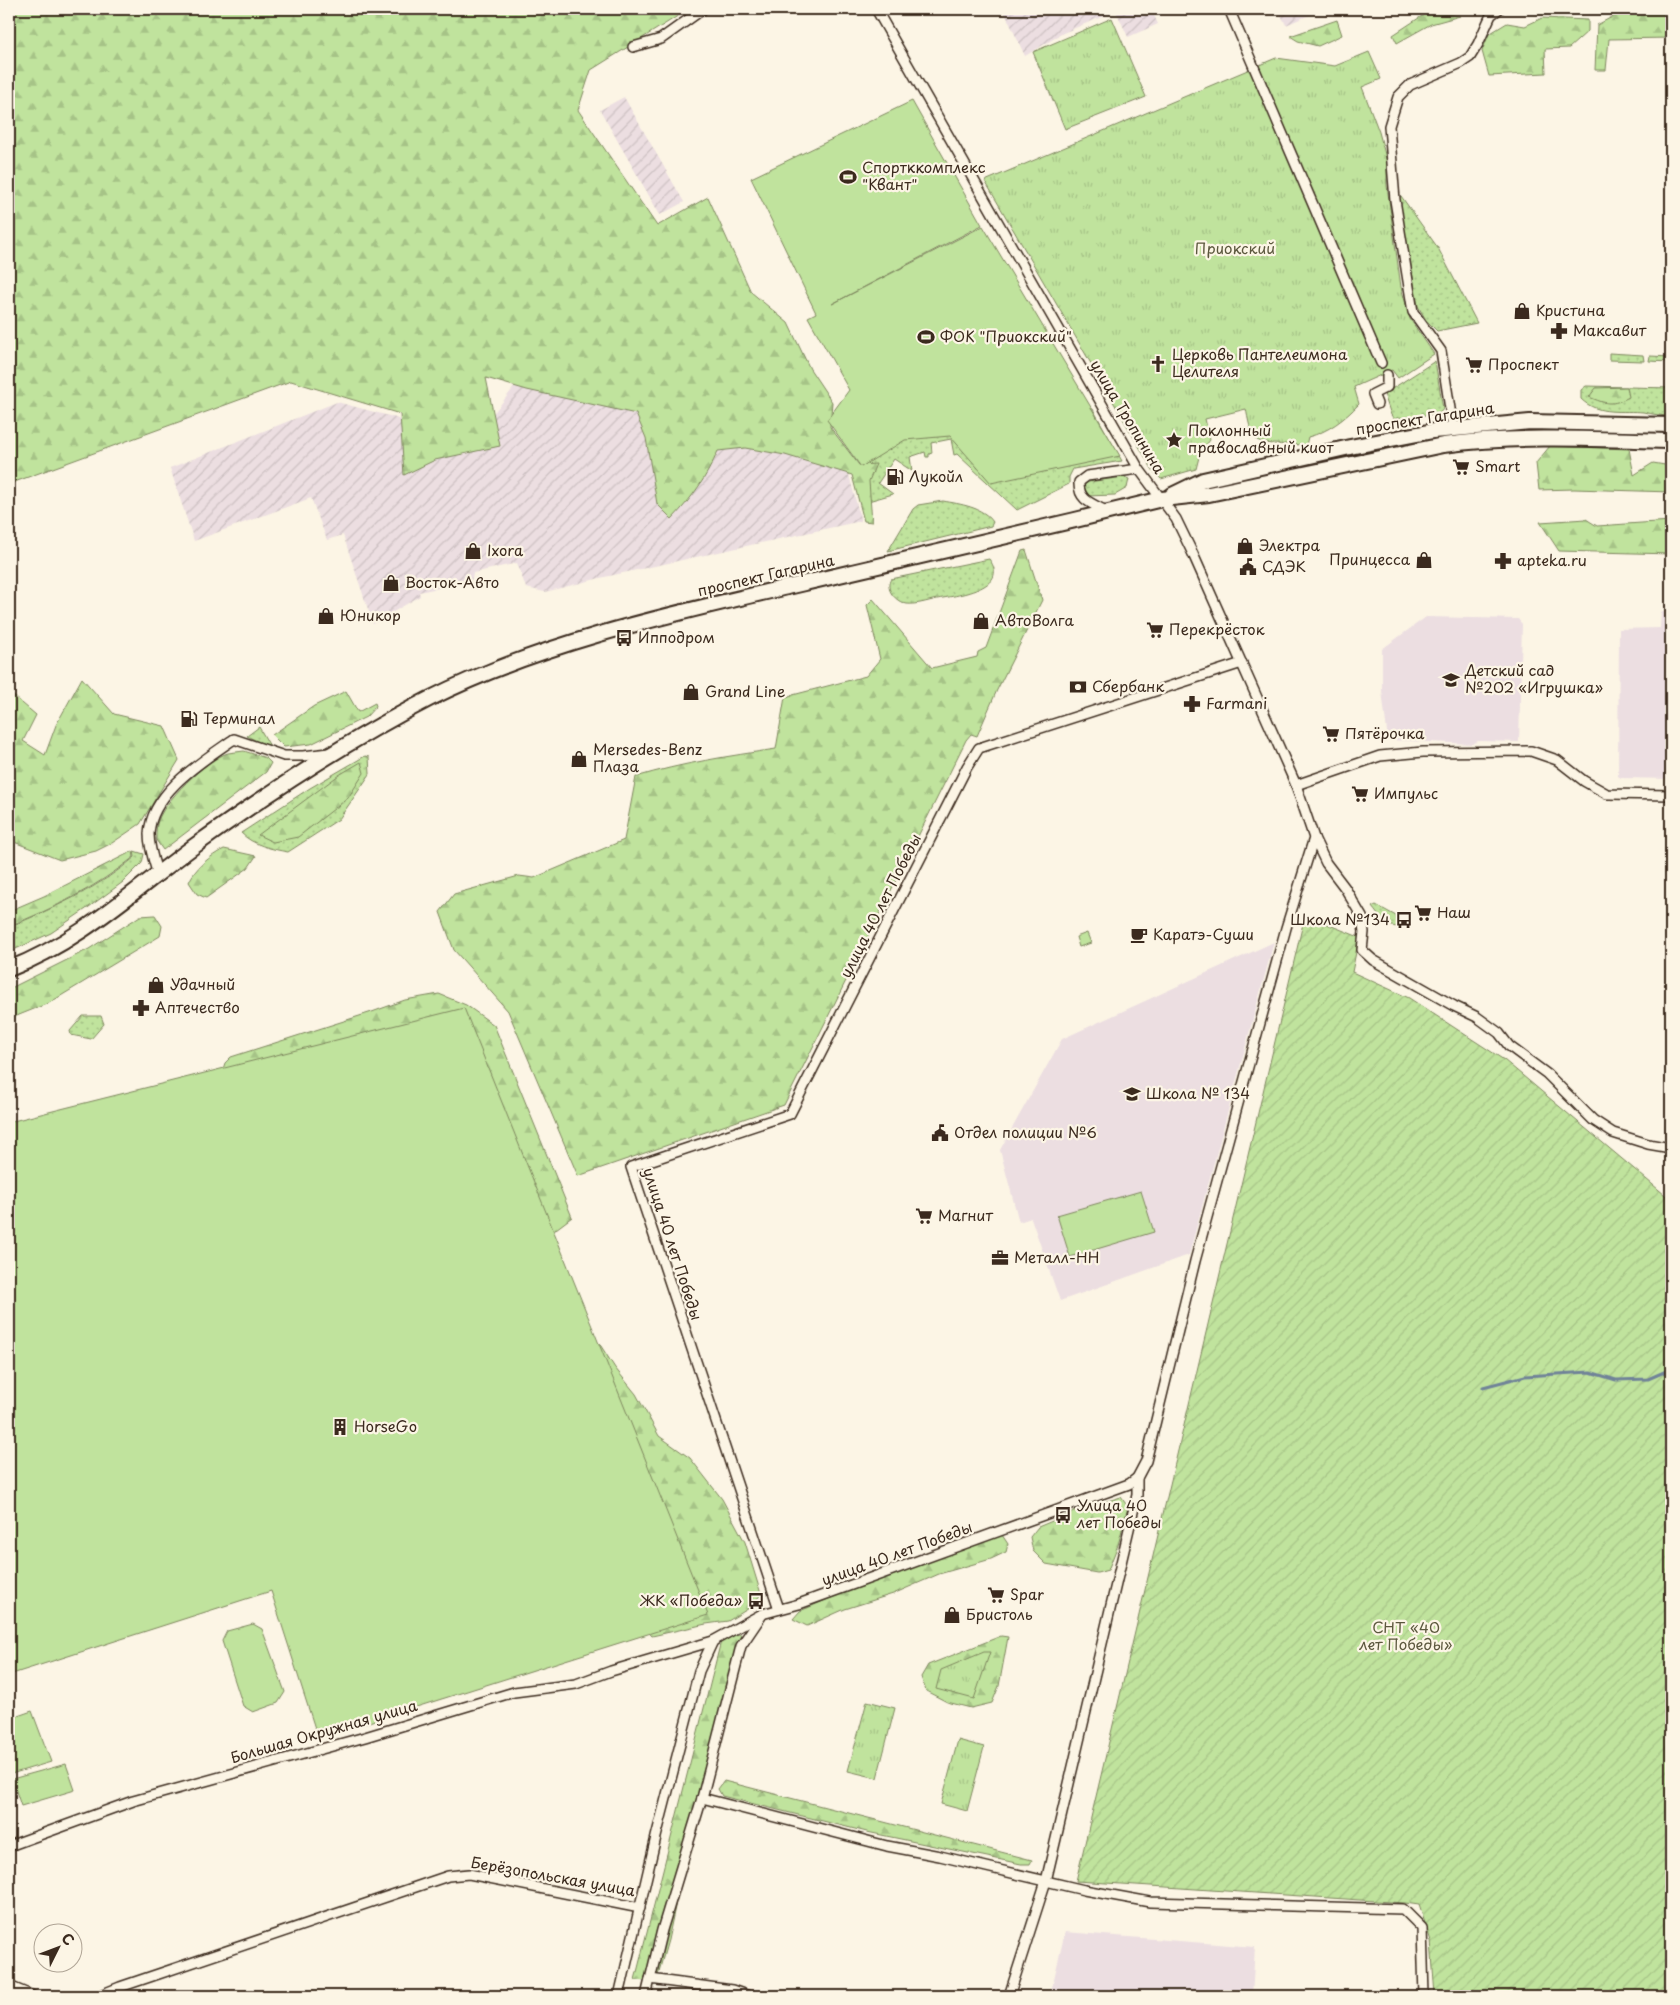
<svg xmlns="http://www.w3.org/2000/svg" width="1680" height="2005" font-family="'Playpen Sans',sans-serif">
<defs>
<pattern id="industrial-furrows" width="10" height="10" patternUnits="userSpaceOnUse" patternTransform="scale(1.25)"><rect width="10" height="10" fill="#ecdee1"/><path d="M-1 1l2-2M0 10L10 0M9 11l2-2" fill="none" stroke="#cbbfc1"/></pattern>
<pattern id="grass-dots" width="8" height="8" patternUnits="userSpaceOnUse" patternTransform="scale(1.25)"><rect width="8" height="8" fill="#c0e39d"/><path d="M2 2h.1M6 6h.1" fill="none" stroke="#a6c387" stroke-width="1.8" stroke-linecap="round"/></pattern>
<pattern id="forest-firs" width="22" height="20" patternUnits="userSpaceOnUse" patternTransform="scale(1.25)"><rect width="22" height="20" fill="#c0e39d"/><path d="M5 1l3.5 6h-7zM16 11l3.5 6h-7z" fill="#a6c387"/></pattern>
<pattern id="park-tufts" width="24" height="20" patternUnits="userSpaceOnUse" patternTransform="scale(1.25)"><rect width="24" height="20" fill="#c0e39d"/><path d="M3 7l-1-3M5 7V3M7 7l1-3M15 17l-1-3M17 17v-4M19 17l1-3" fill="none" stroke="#a6c387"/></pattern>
<pattern id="garden-furrows" width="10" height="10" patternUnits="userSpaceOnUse" patternTransform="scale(1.25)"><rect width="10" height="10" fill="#c0e39d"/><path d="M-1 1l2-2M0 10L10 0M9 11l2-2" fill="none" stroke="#a6c387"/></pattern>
</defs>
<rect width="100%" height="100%" fill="#fcf5e5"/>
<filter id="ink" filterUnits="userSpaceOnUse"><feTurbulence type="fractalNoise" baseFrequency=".02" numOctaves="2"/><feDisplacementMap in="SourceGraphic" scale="10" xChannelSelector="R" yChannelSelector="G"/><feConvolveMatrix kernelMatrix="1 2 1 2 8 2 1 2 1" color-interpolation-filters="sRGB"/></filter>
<g filter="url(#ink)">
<g fill="#ecdee1">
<polygon points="1661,612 1671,612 1671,779 1621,778 1618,776 1619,629 1660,628"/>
<polygon points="1426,617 1518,619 1522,624 1519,742 1478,741 1472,744 1388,740 1382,691 1382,649"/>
<polygon points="1274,942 1189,1255 1060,1301 1031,1218 1019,1222 1000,1150 1062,1039"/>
<polygon points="1065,1932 1255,1947 1252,1996 1050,1996"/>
</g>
<g fill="url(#industrial-furrows)">
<polygon points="1003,9 1151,9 1158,24 1128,37 1116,11 1063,33 1025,56"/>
<polygon points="1278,9 1323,9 1286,25"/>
<polygon points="624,97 684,202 660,215 600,110"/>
<polygon points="519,381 848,471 861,521 600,578 545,592 526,588 517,563 473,573 471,581 419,592 420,596 373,624 343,535 327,540 311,498 194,541 170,468 337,402 393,417 467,447"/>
</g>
<g fill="url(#grass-dots)" stroke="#7e865e">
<polygon points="1401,196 1438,248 1477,323 1437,331 1426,320 1418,306 1399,197"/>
<polygon points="1609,353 1643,355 1644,361 1609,360"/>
<polygon points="1650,356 1671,357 1671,362 1649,361"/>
<polygon points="1435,361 1443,409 1440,413 1394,419 1391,415 1384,394"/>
<path d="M 1586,386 L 1671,388 L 1671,416 C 1661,416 1653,414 1643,412 C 1623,410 1598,416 1581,399 L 1581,390 Z"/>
<polygon points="1088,407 1093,409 1122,461 1073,469 1069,477 1069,484 1017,510 957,454 954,455 951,439 931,443 932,453 929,454 929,457 926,457 925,452 910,457 912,471 894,459 878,483 893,494 861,503 853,472 904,438"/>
<polygon points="1124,477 1129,479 1127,488 1115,495 1086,496 1082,487 1088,482"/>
<path d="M 943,501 C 960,504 983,507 993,522 L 991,526 L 888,551 L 913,509 L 918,505 Z"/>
<path d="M 989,559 C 1012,589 954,596 937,599 C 928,601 916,605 907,604 C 896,602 884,589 891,579 Z"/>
<polygon points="259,727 271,748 247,736"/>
<path d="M 365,756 L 369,757 L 370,774 L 339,819 L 288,852 C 271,849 253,845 241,833 L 310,788 Z"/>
<path d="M 134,851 L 144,854 L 142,863 L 123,882 L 89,907 L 51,933 L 9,952 L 9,927 C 52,909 99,888 135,857 Z"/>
<path d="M 1376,905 L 1396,916 L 1398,927 C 1386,927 1379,916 1372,907 Z"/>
<polygon points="83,1016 101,1016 104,1024 91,1039 71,1035 70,1031"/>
</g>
<g fill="url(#forest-firs)" stroke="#7e865e">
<path d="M 9,9 L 689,9 L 591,70 L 578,110 L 657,226 L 708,197 L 751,292 L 788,323 L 810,369 L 832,402 L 830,427 L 859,465 L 876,464 L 869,481 L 872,522 L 864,521 L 852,475 L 785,455 L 745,448 L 718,451 C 706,478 693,497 672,519 L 657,504 L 646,438 L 636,414 L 527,390 L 486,378 L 500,446 L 435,460 L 404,475 L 400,414 L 291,381 L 9,484 Z"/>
<polygon points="1616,9 1671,9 1671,38 1609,39 1606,70 1595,70 1597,25 1614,16"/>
<polygon points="1428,12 1460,16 1431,24 1397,43 1393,35"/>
<polygon points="1542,18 1588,20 1588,31 1569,48 1545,49 1546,73 1489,76 1482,51 1489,34 1507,23 1525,26"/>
<polygon points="1337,20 1342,35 1318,46 1298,41 1290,36"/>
<path d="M 1627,387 L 1629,397 C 1612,406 1606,404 1589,397 L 1596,388 Z"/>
<polygon points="1550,446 1629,449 1634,475 1653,463 1671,466 1671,492 1574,489 1539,490 1536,463"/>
<polygon points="1586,519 1597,526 1671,521 1671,554 1559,551 1540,522"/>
<path d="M 1026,550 L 1042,600 L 997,690 L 977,736 L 971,734 L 966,740 L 784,1105 L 578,1176 L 508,1011 L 454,950 L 440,912 L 454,894 L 519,876 L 534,878 L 624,840 L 636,777 C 682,763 729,756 776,749 L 785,697 L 866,676 L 880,659 L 867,605 L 873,599 L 932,668 L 977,657 L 978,652 L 986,648 L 1022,551 Z"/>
<polygon points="82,678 114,714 164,726 179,760 140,824 112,843 96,851 60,860 9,840 9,692 36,715 23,741 45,755 56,725"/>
<polygon points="346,691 358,712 375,703 376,706 366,717 311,744 284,747 272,735 314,706"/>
<path d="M 244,751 L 266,758 L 271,763 L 266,772 L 163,850 L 156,840 C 156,835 156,829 157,824 C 162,802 207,759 228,753 C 233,752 239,752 244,751 Z"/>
<polygon points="361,762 364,773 348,798 298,837 273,842 258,835 339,775"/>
<path d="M 224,849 L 256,856 L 248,868 L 206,898 L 197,894 L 189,882 C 195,868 210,856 224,849 Z"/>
<path d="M 133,851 L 134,857 C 97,887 53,909 9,926 L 9,911 L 44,896 Z"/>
<polygon points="155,915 162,926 160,936 49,1003 9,1019 9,989 89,949 140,916"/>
<polygon points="439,994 466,1005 494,1025 572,1217 556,1229 541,1248 222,1072 225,1063 231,1057 372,1012 405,1000"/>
<polygon points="582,1327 599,1343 615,1368 636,1394 659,1436 690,1458 722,1499 745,1542 761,1594 751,1607 728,1621 706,1624 652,1636 630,1612"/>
<polygon points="1121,1497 1128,1507 1118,1545 1108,1570 1097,1573 1046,1564 1033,1551 1030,1537 1038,1527 1081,1509"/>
<polygon points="1002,1535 1008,1544 1006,1552 991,1559 939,1574 893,1594 845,1609 807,1626 793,1619 800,1611 840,1594"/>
<polygon points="741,1634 699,1794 668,1940 656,1982 635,1980 721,1641 733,1635"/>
<polygon points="1001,1636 1008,1637 999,1686 992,1703 971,1708 947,1702 926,1691 921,1677 928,1665"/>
<polygon points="724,1781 1032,1860 1030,1864 1021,1864 867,1832 722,1796 718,1789"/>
</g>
<g fill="url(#park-tufts)" stroke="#7e865e">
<polygon points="1112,18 1146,97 1065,129 1033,52"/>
<path d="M 1369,52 L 1381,79 L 1362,87 L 1379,132 L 1387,162 L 1387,186 L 1401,287 L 1410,319 L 1434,354 L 1398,378 L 1392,370 L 1354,387 L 1359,404 C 1345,419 1328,432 1308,437 L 1306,445 C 1294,444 1266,446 1257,440 C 1250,435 1248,417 1246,409 L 1205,419 L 1210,440 L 1200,453 L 1196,469 L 1161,479 L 1154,472 L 985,181 L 1276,58 L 1335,66 Z"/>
<polygon points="1087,933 1091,943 1079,947 1076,937"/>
<polygon points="984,1652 990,1652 974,1699 936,1689 941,1670"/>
<polygon points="867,1701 895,1708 877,1778 848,1771"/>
<polygon points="958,1740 984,1747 967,1811 941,1804"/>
</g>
<polygon fill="url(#garden-furrows)" stroke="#7e865e" points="1305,915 1359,937 1352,972 1409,998 1504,1060 1671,1200 1671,1996 1435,1996 1431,1941 1419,1905 1405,1903 1076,1881"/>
<g fill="#c0e39d" stroke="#7e865e">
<polygon points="912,101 982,225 832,304 983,226 1120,456 991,483 950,436 905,440 861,467 827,420 849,390 808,317 816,313 751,178"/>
<polygon points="464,1008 708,1615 318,1738 271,1591 9,1675 9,1122"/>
<polygon points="1141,1191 1154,1232 1070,1257 1057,1215"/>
<polygon points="253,1624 262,1629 285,1692 278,1703 253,1712 243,1706 222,1641 227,1631"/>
<polygon points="32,1711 51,1762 11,1774 9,1767 9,1719"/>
<polygon points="66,1764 75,1790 21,1806 12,1779"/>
</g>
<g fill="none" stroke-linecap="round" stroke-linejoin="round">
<polyline stroke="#6f8398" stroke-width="3" points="1483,1387 1525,1376 1590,1372 1616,1380 1648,1379 1671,1369"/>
<g stroke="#3b2a1e" stroke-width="12">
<g id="street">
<polyline points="876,9 1139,469 1176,519 1193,554 1296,785 1314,838 1286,928 1195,1261 1146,1461 1137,1478 1137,1495 1046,1881 1009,1996"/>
<polyline points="1229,9 1381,363"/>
<polyline points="633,47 661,39 703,9"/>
<polyline points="1377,404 1373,394 1387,387 1387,375"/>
<polyline points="1453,428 1441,351 1413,312 1395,200 1389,126 1398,97 1410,85 1461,63 1470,57 1478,44 1491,15 1499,9"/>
<path d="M 1108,512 C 1093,504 1078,501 1079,482 L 1087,476 L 1139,469"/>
<polyline points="1296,785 1380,756 1423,752 1531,751 1557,760 1584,781 1607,794 1671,795"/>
<polyline points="1314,838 1326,863 1345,888 1362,917 1364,932 1362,950 1373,960 1454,1006 1477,1017 1499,1033 1509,1046 1547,1074 1593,1120 1613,1133 1648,1144 1671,1148"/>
<path d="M 158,875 C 154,862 149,848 149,834 C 151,792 204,760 234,739 L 284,756 L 303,756 L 329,753"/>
<polyline points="779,1609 631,1167 790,1114 967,767 979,748 1242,663"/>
<polyline points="702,1798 887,1846 940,1856 1084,1890 1150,1902 1403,1909 1422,1928 1424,1996"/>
<polyline points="9,1846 133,1801 365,1737 514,1692 576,1684 611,1671 713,1641 762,1614 799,1604 1129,1484 1137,1478"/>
<polyline points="650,1979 732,1990 749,1996"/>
<polyline points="9,1986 33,1996"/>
<polyline points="98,1996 120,1987 448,1876 469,1874 640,1908"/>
<polyline points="619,1996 656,1837 699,1671 713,1641"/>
<polyline points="646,1996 662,1930 702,1798 741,1646 762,1615"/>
</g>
</g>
<g stroke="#3b2a1e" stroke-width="18">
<g id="primary">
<polyline points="1172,495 1203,480 1350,447 1433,431 1530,422 1671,425"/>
<path d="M 9,969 C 79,942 133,891 193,847 C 268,793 347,741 429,699 C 540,643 671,614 792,586 C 916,558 1039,529 1162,499 L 1209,494 L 1443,445 C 1519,435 1595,439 1671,441"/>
</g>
</g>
<use href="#street" stroke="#fcf5e5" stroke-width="9"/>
<use href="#primary" stroke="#fcf5e5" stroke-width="14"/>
</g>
</g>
<defs>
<g id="stadium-bare" transform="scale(1.35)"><path d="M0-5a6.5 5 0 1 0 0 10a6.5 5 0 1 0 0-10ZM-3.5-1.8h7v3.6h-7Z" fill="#3b2a1e" stroke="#fcf5e5" stroke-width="2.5" paint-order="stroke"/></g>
<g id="shop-bare" transform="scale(1.35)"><path d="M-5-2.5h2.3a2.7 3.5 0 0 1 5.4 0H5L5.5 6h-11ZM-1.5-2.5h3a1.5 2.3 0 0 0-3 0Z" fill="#3b2a1e" stroke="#fcf5e5" stroke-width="2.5" paint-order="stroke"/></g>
<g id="pharmacy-bare" transform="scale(1.35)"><path d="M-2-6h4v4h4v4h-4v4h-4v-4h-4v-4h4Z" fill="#3b2a1e" stroke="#fcf5e5" stroke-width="2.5" paint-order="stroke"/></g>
<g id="church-bare" transform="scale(1.35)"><path d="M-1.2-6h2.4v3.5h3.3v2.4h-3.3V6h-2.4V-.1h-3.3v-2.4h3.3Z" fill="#3b2a1e" stroke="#fcf5e5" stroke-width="2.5" paint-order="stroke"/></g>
<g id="supermarket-bare" transform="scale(1.35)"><path d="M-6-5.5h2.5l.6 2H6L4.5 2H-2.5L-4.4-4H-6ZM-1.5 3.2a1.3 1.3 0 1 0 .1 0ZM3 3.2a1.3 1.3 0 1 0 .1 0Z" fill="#3b2a1e" stroke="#fcf5e5" stroke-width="2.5" paint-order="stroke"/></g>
<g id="sight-bare" transform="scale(1.35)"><path d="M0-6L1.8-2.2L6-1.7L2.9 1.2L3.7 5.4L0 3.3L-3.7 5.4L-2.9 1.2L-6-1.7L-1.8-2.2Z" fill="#3b2a1e" stroke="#fcf5e5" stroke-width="2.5" paint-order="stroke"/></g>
<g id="fuel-bare" transform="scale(1.35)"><path d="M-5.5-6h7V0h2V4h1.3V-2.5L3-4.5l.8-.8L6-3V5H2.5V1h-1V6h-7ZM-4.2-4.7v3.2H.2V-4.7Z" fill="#3b2a1e" stroke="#fcf5e5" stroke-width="2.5" paint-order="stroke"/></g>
<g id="civic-bare" transform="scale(1.35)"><path d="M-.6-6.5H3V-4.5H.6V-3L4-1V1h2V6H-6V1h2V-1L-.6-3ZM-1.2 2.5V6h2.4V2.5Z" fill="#3b2a1e" stroke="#fcf5e5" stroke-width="2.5" paint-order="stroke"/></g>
<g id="bus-bare" transform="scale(1.35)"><path d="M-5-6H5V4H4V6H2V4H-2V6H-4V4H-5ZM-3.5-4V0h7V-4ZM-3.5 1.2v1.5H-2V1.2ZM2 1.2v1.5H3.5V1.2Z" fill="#3b2a1e" stroke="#fcf5e5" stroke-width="2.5" paint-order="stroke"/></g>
<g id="school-bare" transform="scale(1.35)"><path d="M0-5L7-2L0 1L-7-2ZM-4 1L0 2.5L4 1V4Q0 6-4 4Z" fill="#3b2a1e" stroke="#fcf5e5" stroke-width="2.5" paint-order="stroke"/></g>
<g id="bank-bare" transform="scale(1.35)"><path d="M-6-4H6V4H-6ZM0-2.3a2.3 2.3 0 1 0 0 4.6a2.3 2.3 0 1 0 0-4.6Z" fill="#3b2a1e" stroke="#fcf5e5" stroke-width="2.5" paint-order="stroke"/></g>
<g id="cafe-bare" transform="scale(1.35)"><path d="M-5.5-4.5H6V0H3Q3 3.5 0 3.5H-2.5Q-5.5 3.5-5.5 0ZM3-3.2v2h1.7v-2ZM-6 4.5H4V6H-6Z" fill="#3b2a1e" stroke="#fcf5e5" stroke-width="2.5" paint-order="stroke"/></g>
<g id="office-bare" transform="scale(1.35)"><path d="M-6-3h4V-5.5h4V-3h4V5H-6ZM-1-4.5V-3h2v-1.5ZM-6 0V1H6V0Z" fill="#3b2a1e" stroke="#fcf5e5" stroke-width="2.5" paint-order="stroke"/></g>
<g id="building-bare" transform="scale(1.35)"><path d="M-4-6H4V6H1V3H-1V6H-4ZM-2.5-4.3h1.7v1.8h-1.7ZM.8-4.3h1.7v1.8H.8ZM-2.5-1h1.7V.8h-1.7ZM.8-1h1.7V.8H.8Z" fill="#3b2a1e" stroke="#fcf5e5" stroke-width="2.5" paint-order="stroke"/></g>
</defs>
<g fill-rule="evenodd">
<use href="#stadium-bare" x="848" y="177"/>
<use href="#shop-bare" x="1522" y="311"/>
<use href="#pharmacy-bare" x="1559" y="331"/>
<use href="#stadium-bare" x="926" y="337"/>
<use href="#church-bare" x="1158" y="364"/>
<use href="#supermarket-bare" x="1474" y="365"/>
<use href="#sight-bare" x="1174" y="440"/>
<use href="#supermarket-bare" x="1461" y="467"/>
<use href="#fuel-bare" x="895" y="477"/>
<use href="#shop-bare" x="1245" y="546"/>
<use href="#shop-bare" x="473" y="551"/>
<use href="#shop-bare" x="1424" y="560"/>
<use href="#pharmacy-bare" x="1503" y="561"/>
<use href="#civic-bare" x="1248" y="567"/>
<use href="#shop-bare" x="391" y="583"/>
<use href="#shop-bare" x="326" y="616"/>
<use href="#shop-bare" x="981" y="621"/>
<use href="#supermarket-bare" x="1155" y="630"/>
<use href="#bus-bare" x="624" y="638"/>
<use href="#school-bare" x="1451" y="680"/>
<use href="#bank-bare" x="1078" y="687"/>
<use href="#shop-bare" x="691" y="692"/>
<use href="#pharmacy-bare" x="1192" y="704"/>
<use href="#fuel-bare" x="189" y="719"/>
<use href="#supermarket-bare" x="1331" y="734"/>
<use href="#shop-bare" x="579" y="759"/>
<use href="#supermarket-bare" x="1360" y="794"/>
<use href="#supermarket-bare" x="1423" y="913"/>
<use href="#bus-bare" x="1404" y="920"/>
<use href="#cafe-bare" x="1139" y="935"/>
<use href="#shop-bare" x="156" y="985"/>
<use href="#pharmacy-bare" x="141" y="1008"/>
<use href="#school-bare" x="1132" y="1094"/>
<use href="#civic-bare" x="940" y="1133"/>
<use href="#supermarket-bare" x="924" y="1216"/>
<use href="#office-bare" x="1000" y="1258"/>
<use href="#building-bare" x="340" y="1427"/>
<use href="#bus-bare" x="1063" y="1515"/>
<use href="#supermarket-bare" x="996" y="1595"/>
<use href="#bus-bare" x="756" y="1601"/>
<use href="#shop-bare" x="952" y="1615"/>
</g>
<g text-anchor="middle" stroke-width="4.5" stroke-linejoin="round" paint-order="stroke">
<g font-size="15" fill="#3b2a1e" stroke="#fcf5e5" text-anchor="start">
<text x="862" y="173">Спортккомплекс<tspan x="862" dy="17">"Квант"</tspan></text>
<text x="1536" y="316">Кристина</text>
<text x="1573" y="336">Максавит</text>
<text x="940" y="342">ФОК "Приокский"</text>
<text x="1172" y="360">Церковь Пантелеимона<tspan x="1172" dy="17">Целителя</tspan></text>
<text x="1488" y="370">Проспект</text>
<text x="1188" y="436">Поклонный<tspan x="1188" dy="17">православный киот</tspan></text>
<text x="1475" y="472">Smart</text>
<text x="909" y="482">Лукойл</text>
<text x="1259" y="551">Электра</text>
<text x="487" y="556">Ixora</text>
<text x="1410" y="565" text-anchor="end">Принцесса</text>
<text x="1517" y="566">apteka.ru</text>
<text x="1262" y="572">СДЭК</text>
<text x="405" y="588">Восток-Авто</text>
<text x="340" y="621">Юникор</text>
<text x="995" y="626">АвтоВолга</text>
<text x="1169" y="635">Перекрёсток</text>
<text x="638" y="643">Ипподром</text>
<text x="1465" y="676">Детский сад<tspan x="1465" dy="17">№202 «Игрушка»</tspan></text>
<text x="1092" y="692">Сбербанк</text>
<text x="705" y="697">Grand Line</text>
<text x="1206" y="709">Farmani</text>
<text x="203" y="724">Терминал</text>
<text x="1345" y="739">Пятёрочка</text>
<text x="593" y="755">Mersedes-Benz<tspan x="593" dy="17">Плаза</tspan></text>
<text x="1374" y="799">Импульс</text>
<text x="1437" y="918">Наш</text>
<text x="1390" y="925" text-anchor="end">Школа №134</text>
<text x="1153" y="940">Каратэ-Суши</text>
<text x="170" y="990">Удачный</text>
<text x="155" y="1013">Аптечество</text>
<text x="1146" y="1099">Школа № 134</text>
<text x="954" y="1138">Отдел полиции №6</text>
<text x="938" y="1221">Магнит</text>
<text x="1014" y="1263">Металл-НН</text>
<text x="354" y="1432">HorseGo</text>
<text x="1077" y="1511">Улица 40<tspan x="1077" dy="17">лет Победы</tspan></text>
<text x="1010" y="1600">Spar</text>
<text x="742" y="1606" text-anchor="end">ЖК «Победа»</text>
<text x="966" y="1620">Бристоль</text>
</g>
<g font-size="15" fill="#5c583e" stroke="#fcf5e5">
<text x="1235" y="254">Приокский</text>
<text x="1406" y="1633">СНТ «40<tspan x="1406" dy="17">лет Победы»</tspan></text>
</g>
<g font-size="15" fill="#3b2a1e" stroke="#fcf5e5">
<text transform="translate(1127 417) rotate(59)" y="5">улица Тропинина</text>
<text transform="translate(1425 419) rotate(-9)" y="5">проспект Гагарина</text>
<text transform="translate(766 576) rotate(-13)" y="5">проспект Гагарина</text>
<text transform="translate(881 906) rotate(-63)" y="5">улица 40 лет Победы</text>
<text transform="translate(672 1244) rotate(72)" y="5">улица 40 лет Победы</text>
<text transform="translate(897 1554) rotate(-20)" y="5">улица 40 лет Победы</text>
<text transform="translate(324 1732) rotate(-16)" y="5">Большая Окружная улица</text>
<text transform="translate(553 1877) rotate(10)" y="5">Берёзопольская улица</text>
</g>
</g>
<rect width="1680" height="2005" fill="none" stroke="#fcf5e5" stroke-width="30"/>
<rect x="15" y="15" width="1650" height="1975" fill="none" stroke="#3b2a1e" stroke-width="2" filter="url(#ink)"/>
<g transform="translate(58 1948) rotate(48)"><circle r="24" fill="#fcf5e5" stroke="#afa495"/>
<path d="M0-4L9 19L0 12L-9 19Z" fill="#3b2a1e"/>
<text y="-8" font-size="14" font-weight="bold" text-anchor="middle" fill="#3b2a1e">С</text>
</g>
</svg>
